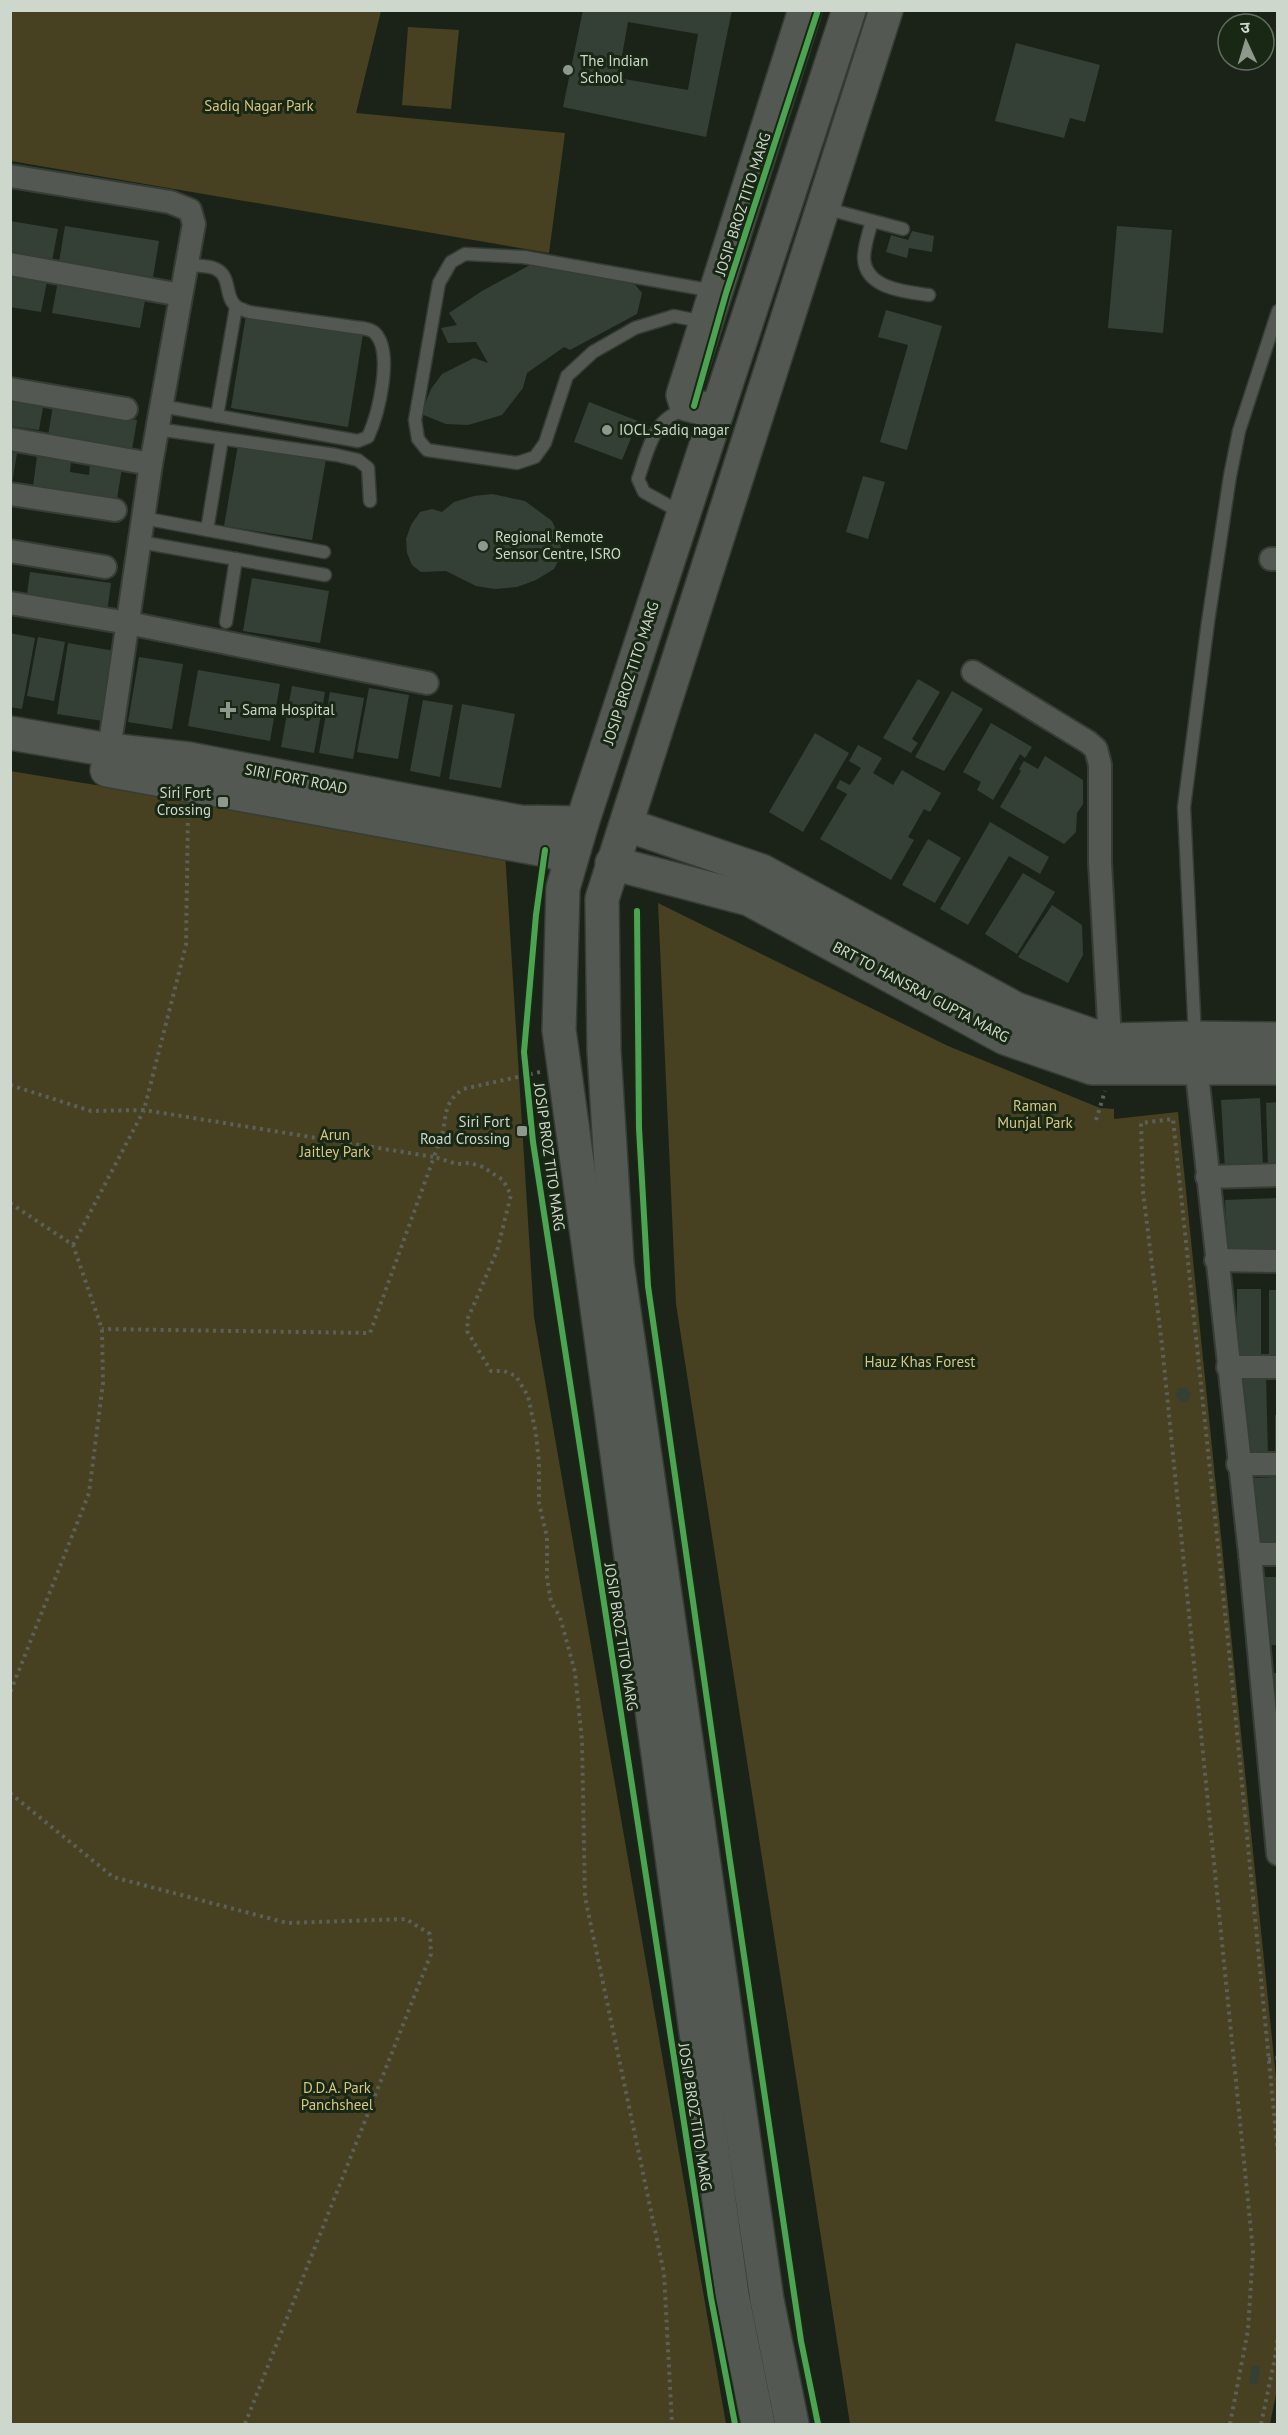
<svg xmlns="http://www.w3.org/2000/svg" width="1288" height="2435" font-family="'PT Sans','Noto Sans Devanagari',sans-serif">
<rect width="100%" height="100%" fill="#1b2319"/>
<g fill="#474021">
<polygon points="10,11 381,11 356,113 565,133 549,253 11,161"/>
<polygon points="408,27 459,30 451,109 402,105"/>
<polygon points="10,771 505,852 534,1317 726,2424 11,2424"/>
<polygon points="658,903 948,1046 1100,1108 1114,1109 1114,1119 1178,1112 1277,2088 1278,2384 1270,2424 850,2424 676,1304"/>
</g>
<g fill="#344036" fill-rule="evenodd">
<path d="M 583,10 L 732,10 L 706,137 L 563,107 ZM 628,22 L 698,34 L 688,90 L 618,78 Z"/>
<polygon points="1016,43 1100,65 1085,122 1070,118 1064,138 995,121"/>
<polygon points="10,221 58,229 52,261 10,255"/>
<polygon points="65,226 159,241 153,277 59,262"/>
<polygon points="1117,226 1172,230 1163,333 1108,328"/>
<polygon points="912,231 934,236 932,252 909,248 907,258 886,252 891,235 908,240"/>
<polygon points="530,265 631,280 642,293 637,314 570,350 564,347 527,373 523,388 502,415 468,425 446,424 421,414 431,389 442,374 474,358 488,363 476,342 448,343 441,328 457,325 449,313 482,291"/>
<polygon points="10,276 47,281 41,312 10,307"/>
<polygon points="58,281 146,295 140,328 52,313"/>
<polygon points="886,310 942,326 907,450 880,442 908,345 878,337"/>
<polygon points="246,315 363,334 348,427 231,408"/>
<polygon points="10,397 44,402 39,430 10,426"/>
<polygon points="589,402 638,421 622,460 574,442"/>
<polygon points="53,406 137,420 132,450 48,436"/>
<polygon points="238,445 326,459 312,540 224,526"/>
<polygon points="10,452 17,453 12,484 10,484"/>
<polygon points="37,456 71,461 70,472 89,475 90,463 122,468 117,499 33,487"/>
<polygon points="863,476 885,482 868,539 846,532"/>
<polygon points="492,494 525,501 552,521 558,534 562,553 554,569 536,580 517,587 495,589 476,586 446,571 421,572 412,565 407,553 406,539 411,525 420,512 432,509 442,512 454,502 474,496"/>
<polygon points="30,572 111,583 107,612 26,602"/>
<polygon points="252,578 329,591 320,643 243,631"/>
<polygon points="10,633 35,638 22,709 10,707"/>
<polygon points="38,637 65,642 54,701 27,696"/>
<polygon points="68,643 115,651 103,721 57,714"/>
<polygon points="139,657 183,664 172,729 128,722"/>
<polygon points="198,670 280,684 270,741 188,726"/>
<polygon points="918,679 940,692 912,739 918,743 911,753 883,738"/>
<polygon points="292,686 325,692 314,753 281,747"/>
<polygon points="369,688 409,695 398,759 357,752"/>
<polygon points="952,691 983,709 944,771 915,757"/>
<polygon points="330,692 364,698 353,759 319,753"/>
<polygon points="423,700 453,705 440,777 410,771"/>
<polygon points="462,704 515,714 501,788 449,779"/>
<polygon points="991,723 1032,747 1025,758 1020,754 993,800 977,790 981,782 963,772"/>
<polygon points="815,733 849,753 803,832 769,812"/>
<polygon points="858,745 882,758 873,773 893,785 902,770 941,793 930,812 924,809 908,837 914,840 891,880 820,839 847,794 836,788 840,780 850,785 861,768 849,761"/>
<polygon points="1045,756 1083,780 1083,804 1077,813 1076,832 1064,844 1000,807 1021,771 1019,769 1024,761 1038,769"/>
<polygon points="990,822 1049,857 1040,874 1009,856 968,925 940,909"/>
<polygon points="928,839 961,858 935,903 902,885"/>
<polygon points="1023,873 1055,892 1017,954 985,934"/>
<polygon points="1052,905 1082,925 1083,955 1068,983 1018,957"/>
<polygon points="1260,1098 1263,1167 1225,1169 1221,1100"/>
<polygon points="1278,1102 1278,1166 1268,1166 1266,1103"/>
<polygon points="1278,1198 1278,1250 1228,1253 1225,1200"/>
<rect x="1237" y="1289" width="24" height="66"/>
<rect x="1269" y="1290" width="9" height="75"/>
<polygon points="1266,1375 1268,1457 1242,1457 1241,1376"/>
<polygon points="1179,1388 1186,1388 1191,1394 1188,1401 1181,1402 1175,1395"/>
<rect x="1275" y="1415" width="3" height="39"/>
<polygon points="1278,1477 1278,1541 1255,1542 1252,1478"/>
<polygon points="1264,1577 1278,1577 1278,1645 1265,1645"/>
<polygon points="1272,1673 1278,1673 1278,1741"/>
<polygon points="1252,2365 1260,2366 1258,2384 1249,2383"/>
</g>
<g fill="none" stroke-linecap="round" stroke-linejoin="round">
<g stroke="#363d35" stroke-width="15">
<g id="lane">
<polyline points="824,208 903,229"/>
<path d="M 872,221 C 869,232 864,246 864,258 C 865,289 907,292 929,295"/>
<polyline points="705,322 674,316 635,328 593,352 567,376 545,443 535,457 517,463 427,450 418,439 415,420 439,283 451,262 465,254 524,257 714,291"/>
<path d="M 161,406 L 358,441 L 368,437 C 378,415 394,353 375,333 C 370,328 360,328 353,327 L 249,312 C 245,310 239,309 236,306 C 224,297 232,277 216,269 C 208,265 195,266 187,265"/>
<polyline points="217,416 236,307"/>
<polyline points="157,429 336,455 358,460 368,468 370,501"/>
<path d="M 682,513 L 644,492 L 638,479 C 648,451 654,413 689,410"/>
<polyline points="143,518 324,552"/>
<polyline points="207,530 222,439"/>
<polyline points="140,542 325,575"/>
<polyline points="226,622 236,559"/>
<polyline points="1195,1037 1184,807 1208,622 1230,476 1239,431 1278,311"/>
</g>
</g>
<g stroke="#363d35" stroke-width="26">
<g id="street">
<polyline points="10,176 170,202 190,210 194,224 151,464 109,750"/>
<polyline points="10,264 181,295"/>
<polyline points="10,389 126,409"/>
<polyline points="10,439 151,464"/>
<polyline points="10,494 115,510"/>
<polyline points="10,551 105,567"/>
<polyline points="1271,559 1278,559"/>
<polyline points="10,603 128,623 427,683"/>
<polyline points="973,672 1088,742 1096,749 1100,765 1100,863 1110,1040"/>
<polyline points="1195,1056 1250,1554 1278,1854"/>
<polyline points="1207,1177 1278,1175"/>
<polyline points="1216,1260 1278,1261"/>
<polyline points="1228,1367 1278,1367"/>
<polyline points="1238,1464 1278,1464"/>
<polyline points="1250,1554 1278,1554"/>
</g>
</g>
<g stroke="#363d35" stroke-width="36">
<g id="secondary">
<polyline points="717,412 686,404 683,395 805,10"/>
<polyline points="10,733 109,750 189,759 520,822 582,823"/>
<polyline points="107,770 545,850 571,857"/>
<polyline points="627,825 762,871 1016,1009 1091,1035 1110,1040 1195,1038 1278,1039"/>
<polyline points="612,863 749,899 1005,1038 1092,1068 1278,1068"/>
<polyline points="758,2424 732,2295 559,1030 563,888 582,823 849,10"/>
<polyline points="792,2424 767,2300 617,1263 604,1051 602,899 886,10"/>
</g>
</g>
<g stroke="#5b6059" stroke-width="4" stroke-dasharray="3 4.5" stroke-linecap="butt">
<path d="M 540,1072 L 463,1089 C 443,1103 447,1115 442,1135 C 440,1143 436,1150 434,1157 L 457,1164 L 470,1163 L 483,1167 L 503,1180 L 511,1195 L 497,1251 L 468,1318 L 467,1331 L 491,1371 L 504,1371 L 516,1376 L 528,1396 L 536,1434 L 539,1463 L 539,1503 L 547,1537 L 547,1578 L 551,1602 L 560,1617 L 575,1672 L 582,1741 L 585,1897 L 664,2273 L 672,2424"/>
<polyline points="10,1085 91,1111 144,1110 186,945 188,811"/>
<polyline points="1096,1120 1105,1091"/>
<polyline points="10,1203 73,1245 102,1329 103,1383 89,1493 10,1693"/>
<polyline points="73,1245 144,1110 434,1157 370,1333 102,1329"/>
<polyline points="10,1793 113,1877 287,1923 406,1919 430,1934 431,1954 245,2424"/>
<polyline points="1268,2059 1278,2058"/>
<polyline points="1230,2424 1248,2330 1253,2251 1162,1345 1143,1192 1141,1123 1173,1119 1230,1660 1278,2154"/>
<polyline points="1261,2424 1276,2353 1278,2334"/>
</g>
<use href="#lane" stroke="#535952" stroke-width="12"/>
<use href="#street" stroke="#535952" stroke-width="22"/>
<use href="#secondary" stroke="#535952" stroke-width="33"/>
<g stroke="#192715" stroke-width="10">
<g id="cycleway">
<polyline points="694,406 726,293 818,10"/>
<polyline points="545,850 536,915 524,1052 533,1142 711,2298 735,2424"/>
<polyline points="637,911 639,1128 648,1286 730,1861 801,2341 818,2424"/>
</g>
</g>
<use href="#cycleway" stroke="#4ca352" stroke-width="6"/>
</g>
<g fill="#8f988d" stroke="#192715" stroke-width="2">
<circle cx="568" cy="70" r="6"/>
<circle cx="607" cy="430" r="6"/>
<circle cx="483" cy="546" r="6"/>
<path d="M225 701h6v6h6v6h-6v6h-6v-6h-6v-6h6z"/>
<rect x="217" y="796" width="12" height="12" rx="3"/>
<rect x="516" y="1125" width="12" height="12" rx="3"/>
</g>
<g text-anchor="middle" stroke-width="6" stroke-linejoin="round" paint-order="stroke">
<g font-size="15" fill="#cdd7cb" stroke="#192715" text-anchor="start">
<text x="580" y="66">The Indian<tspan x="580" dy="17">School</tspan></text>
<text x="619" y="435">IOCL Sadiq nagar</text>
<text x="495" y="542">Regional Remote<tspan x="495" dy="17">Sensor Centre, ISRO</tspan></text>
<text x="242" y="715">Sama Hospital</text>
<text x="211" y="798" text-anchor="end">Siri Fort<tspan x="211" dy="17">Crossing</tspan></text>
<text x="510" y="1127" text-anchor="end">Siri Fort<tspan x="510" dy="17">Road Crossing</tspan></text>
</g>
<g font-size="15" fill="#d8c682" stroke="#192715">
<text x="259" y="111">Sadiq Nagar Park</text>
<text x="1035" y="1111">Raman<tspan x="1035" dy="17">Munjal Park</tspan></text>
<text x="335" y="1140">Arun<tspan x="335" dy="17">Jaitley Park</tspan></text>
<text x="920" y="1367">Hauz Khas Forest</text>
<text x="337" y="2093">D.D.A. Park<tspan x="337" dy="17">Panchsheel</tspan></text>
</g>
<g font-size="15" fill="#cdd7cb" stroke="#192715">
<text transform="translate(743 204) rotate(-72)" y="5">JOSIP BROZ TITO MARG</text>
<text transform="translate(631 673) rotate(-72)" y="5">JOSIP BROZ TITO MARG</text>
<text transform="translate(296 779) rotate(11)" y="5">SIRI FORT ROAD</text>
<text transform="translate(921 992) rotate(28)" y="5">BRT TO HANSRAJ GUPTA MARG</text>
<text transform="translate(549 1157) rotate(82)" y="5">JOSIP BROZ TITO MARG</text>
<text transform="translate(621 1637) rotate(81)" y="5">JOSIP BROZ TITO MARG</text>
<text transform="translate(695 2117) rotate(81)" y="5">JOSIP BROZ TITO MARG</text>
</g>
</g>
<rect width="1288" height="2435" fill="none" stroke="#cdd7cb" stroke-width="24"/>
<g transform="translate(1246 42) rotate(356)"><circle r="28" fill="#192715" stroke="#616d5e" stroke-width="1.5"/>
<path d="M0-4.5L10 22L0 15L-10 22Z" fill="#8f988d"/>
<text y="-9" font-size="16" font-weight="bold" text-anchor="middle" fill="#cdd7cb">उ</text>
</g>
</svg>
